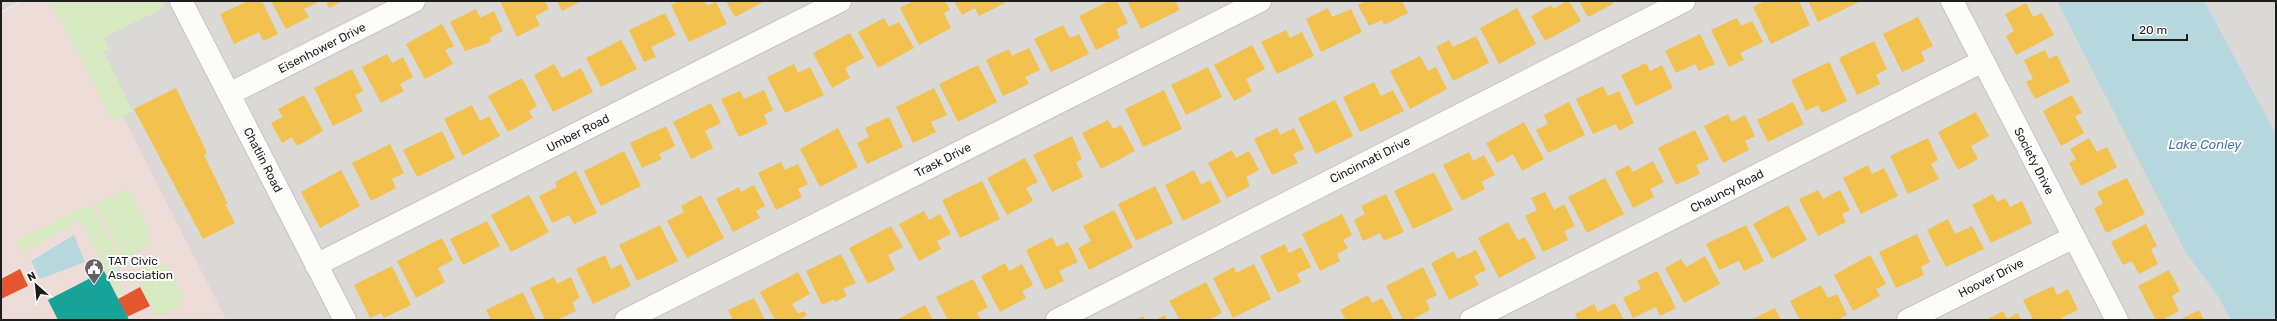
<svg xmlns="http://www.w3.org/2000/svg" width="2277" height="321" font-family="Rubik,sans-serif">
<rect width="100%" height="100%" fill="#ebe9e5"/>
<g fill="#dad9d6">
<polygon points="1,1 20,1 1,11"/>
<polygon points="64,1 2276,1 2276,320 226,320"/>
</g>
<polygon fill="#eedcd9" points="23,1 64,1 226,320 1,320 1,14"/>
<g fill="#d7eac2">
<polygon points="50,1 166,1 163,7 158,11 104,38 109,49 104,52 133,111 113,122"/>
<polygon points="128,188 151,233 147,245 124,262 96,204"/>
<path d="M 91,204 L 122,264 C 118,275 118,284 124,294 L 119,297 L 80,220 L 23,253 L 17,240 Z"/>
<path d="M 159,262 L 168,266 L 184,298 L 177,309 L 160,316 L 153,312 L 137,277 C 140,267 150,264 159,262 Z"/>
</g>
<polygon fill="#dad9d7" points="146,17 178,82 130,105 104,52 120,44 114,33"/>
<g fill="#b7d7df">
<polygon points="2057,1 2204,1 2276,134 2276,320 2231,320 2218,296 2186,253"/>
<polygon points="74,235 85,262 40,279 31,261"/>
</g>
<g fill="#f2c14e">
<polygon points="248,1 262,1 278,34 263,41 259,32 234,44 220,14"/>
<polygon points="271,1 316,1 317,3 304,9 309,17 286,29"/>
<polygon points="326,1 343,1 329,8"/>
<polygon points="500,1 545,1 549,9 535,16 540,25 517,37"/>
<polygon points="557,1 582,1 562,11"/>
<polygon points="679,1 704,1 707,6 716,2 727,24 689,42 671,5"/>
<polygon points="726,1 762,1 763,2 735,17"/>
<polygon points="913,1 945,1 950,10 944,13 951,28 919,45 900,8"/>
<polygon points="954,1 1005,1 1005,3 979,16 975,8 962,15"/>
<polygon points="1109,1 1117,1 1128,23 1116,29 1120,38 1096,50 1079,16"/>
<polygon points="1127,1 1175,1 1180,10 1141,29"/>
<polygon points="1366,1 1402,1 1408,13 1384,25 1382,20 1369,26 1358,5"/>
<polygon points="1567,1 1569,1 1581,21 1545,41 1531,16 1551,5 1553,9"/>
<polygon points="1579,1 1612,1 1613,4 1588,17"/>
<polygon points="1765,1 1799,1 1810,25 1771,44 1753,7"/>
<polygon points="1808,1 1859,1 1859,2 1818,22"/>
<polygon points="2026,3 2033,17 2042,13 2054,35 2016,55 2006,36 2014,31 2005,14"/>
<polygon points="1328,8 1332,17 1351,9 1362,32 1321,52 1306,19"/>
<polygon points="1517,8 1536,44 1499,64 1480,28"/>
<polygon points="476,9 480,18 494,11 503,31 489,38 491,42 465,51 450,22"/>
<polygon points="665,13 676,35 651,47 656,57 644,62 629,30"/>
<polygon points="1918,17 1933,46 1921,52 1925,61 1902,72 1883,34"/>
<polygon points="884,18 889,27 899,22 914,48 878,68 858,32"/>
<polygon points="1737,18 1741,26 1752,21 1763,42 1740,53 1744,60 1729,67 1711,30"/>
<polygon points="442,24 454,46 445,50 453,64 425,79 406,44"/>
<polygon points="1063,25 1070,38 1079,34 1089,54 1051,72 1034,39"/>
<polygon points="1286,30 1290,38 1302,32 1314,56 1277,74 1261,42"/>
<polygon points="850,33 864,58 845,68 850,78 832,88 813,53"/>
<polygon points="1700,34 1715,64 1699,71 1695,64 1676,73 1665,51"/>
<polygon points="1476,36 1489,63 1453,81 1436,47 1449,40 1453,47"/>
<polygon points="621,40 637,69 601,87 586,58"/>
<polygon points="1874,41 1887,69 1876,75 1880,84 1857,95 1839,58"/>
<polygon points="1252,45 1265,69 1246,79 1252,91 1234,101 1214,65"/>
<polygon points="1029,48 1040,70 1025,77 1029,84 1003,96 986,60 1009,49 1012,56"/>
<polygon points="2045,50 2049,59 2057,55 2070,82 2035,99 2026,82 2033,79 2024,60"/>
<polygon points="387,54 392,63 403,57 413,77 400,84 404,91 381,103 362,67"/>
<polygon points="1420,56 1428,71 1436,67 1447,89 1410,109 1390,71"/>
<polygon points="1829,62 1847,101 1822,113 1818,105 1806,111 1791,80"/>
<polygon points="1646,63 1650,71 1662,65 1673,88 1636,106 1621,75"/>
<polygon points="554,64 562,78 581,68 593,92 553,112 534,75"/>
<polygon points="794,64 798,73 810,67 824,95 785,113 767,77"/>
<polygon points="978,65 997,102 958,122 939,84"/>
<polygon points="1208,67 1222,97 1186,115 1171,85"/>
<polygon points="352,69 363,91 355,95 363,111 333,126 314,88"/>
<polygon points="522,78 537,106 529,111 533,118 508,132 488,96"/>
<polygon points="1374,82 1381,96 1393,90 1404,111 1360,132 1343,97"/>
<polygon points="1603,86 1608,96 1619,91 1634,123 1619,131 1616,124 1593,134 1576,99"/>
<polygon points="176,88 207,153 204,155 228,204 225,204 235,223 203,239 134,109"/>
<polygon points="934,88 947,115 931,122 936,132 913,143 896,107"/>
<polygon points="764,90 773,110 764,115 768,124 739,137 721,99 740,91 744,99"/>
<polygon points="1164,90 1182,129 1143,147 1125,109"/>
<polygon points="304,95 323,131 297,146 292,137 282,143 271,123 283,117 278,109"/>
<polygon points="2072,95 2082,113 2075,116 2084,133 2061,146 2043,111"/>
<polygon points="1335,100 1353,136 1316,154 1298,118"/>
<polygon points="1569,102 1585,135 1548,153 1536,130 1548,124 1544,115"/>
<polygon points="1793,102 1804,124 1768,142 1757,120"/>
<polygon points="711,103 721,123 705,131 713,148 691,159 673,122"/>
<polygon points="472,105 480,121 489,116 500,136 463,156 444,119"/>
<polygon points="1976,112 1989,136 1971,146 1978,159 1958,170 1938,132"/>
<polygon points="1728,114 1732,122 1745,115 1755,136 1745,141 1749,150 1723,163 1704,126"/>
<polygon points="889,117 903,147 867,164 857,143 869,137 865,128"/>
<polygon points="1108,120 1113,129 1121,125 1135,151 1101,169 1082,133"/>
<polygon points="1524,122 1544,159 1522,171 1513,154 1497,163 1486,143"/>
<polygon points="666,126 675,146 659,154 662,159 642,168 630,143"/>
<polygon points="838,128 858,167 820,187 800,149"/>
<polygon points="1277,128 1280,135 1294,128 1304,149 1293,154 1298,163 1272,175 1254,139"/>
<polygon points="1695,130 1709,159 1696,165 1700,174 1676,185 1658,148"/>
<polygon points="442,131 455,158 417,177 403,150"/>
<polygon points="1072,136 1082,159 1076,162 1083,177 1052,192 1033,155"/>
<polygon points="1928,138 1938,160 1931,164 1939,179 1908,194 1890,156"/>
<polygon points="2089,138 2097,152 2107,147 2117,167 2081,186 2069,163 2076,159 2070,149"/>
<polygon points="390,144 404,173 392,179 396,188 371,201 352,163"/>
<polygon points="1232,150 1236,158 1249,151 1259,170 1246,177 1250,186 1227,198 1208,163"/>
<polygon points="624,151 641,186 601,206 584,171"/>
<polygon points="1469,152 1473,161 1484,155 1495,175 1481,182 1485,189 1462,201 1443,165"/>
<polygon points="1025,158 1038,182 1026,188 1033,201 1007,215 987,178"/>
<polygon points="1653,161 1664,182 1650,189 1654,197 1633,208 1615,172 1629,165 1633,172"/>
<polygon points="781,162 785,170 798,164 808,184 798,189 802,197 776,210 758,173"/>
<polygon points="1868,165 1872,174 1884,168 1898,196 1861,214 1843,178"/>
<polygon points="341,170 360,206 320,228 301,192"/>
<polygon points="1194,170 1201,185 1210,180 1221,202 1183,221 1165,185"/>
<polygon points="576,171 597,213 574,224 569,215 552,223 539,196 557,187 555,182"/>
<polygon points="1434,172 1453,210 1413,229 1394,191"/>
<polygon points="1605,178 1624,214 1587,233 1568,197"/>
<polygon points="2127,178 2145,214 2106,233 2094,208 2103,204 2097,192"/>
<polygon points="982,181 1000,219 960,238 942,200"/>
<polygon points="754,185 765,206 756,211 760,218 733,232 716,199 739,187 741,192"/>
<polygon points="1155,186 1173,223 1136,241 1118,204"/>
<polygon points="1818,190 1823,199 1840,190 1850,210 1842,214 1846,222 1818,236 1799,199"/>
<polygon points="1545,192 1554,210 1564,204 1575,226 1564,231 1568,240 1543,252 1525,216 1537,210 1531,198"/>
<polygon points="1386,194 1404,232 1384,241 1380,233 1363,241 1354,220 1365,214 1361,206"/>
<polygon points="1993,194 1997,202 2005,198 2010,207 2022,201 2032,223 1991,243 1972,205"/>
<polygon points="529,195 549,232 511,252 491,215"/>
<polygon points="701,195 724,238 687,258 667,221 684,212 681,206"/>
<polygon points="1788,205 1807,240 1772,259 1753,224"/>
<polygon points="1114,210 1133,247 1089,270 1078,248 1091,241 1083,226"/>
<polygon points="924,211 929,220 940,214 951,234 937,241 941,249 919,261 899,224"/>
<polygon points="1342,214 1352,235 1343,240 1348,248 1337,254 1340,261 1320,271 1302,234"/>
<polygon points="1948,219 1955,234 1972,226 1984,249 1946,267 1927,230"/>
<polygon points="487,221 500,246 463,265 450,239"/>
<polygon points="1508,222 1518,240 1525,237 1536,258 1499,278 1478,238"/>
<polygon points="2146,224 2157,246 2151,249 2158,264 2139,274 2132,261 2123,265 2111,242"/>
<polygon points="660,225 678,261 637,281 619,245"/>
<polygon points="1746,225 1764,261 1744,271 1739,261 1719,270 1706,244"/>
<polygon points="891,226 903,247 888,255 895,270 868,284 849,248"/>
<polygon points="1917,234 1930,262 1921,267 1924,275 1896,288 1879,252"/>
<polygon points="1052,237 1057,247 1068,242 1078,262 1059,271 1064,281 1045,290 1026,250"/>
<polygon points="442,238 453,260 438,268 445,282 416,298 397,261"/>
<polygon points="1285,244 1289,253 1301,247 1311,267 1297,274 1301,282 1278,293 1260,256"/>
<polygon points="1476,250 1486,270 1474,276 1479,285 1449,300 1431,263 1454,251 1457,259"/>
<polygon points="841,254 856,283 843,289 847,296 835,302 834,299 822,305 806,271"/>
<polygon points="605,255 611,269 621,264 631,286 593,304 576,269"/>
<polygon points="1870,255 1886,284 1876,289 1880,296 1853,311 1834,275"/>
<polygon points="1705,256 1720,284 1684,303 1665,268 1681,259 1686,267"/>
<polygon points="1005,263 1009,271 1022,264 1033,285 1022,291 1026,298 1000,312 981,276"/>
<polygon points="1254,264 1271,299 1233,318 1213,278 1234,267 1236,273"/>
<polygon points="392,266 411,305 384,318 381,313 370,318 354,285"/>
<polygon points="1423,267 1437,295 1426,300 1430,310 1411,320 1403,320 1386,286"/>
<polygon points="2169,270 2180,291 2172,296 2179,311 2162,320 2156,320 2138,286"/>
<polygon points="1657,271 1676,308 1660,316 1656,307 1633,318 1623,298 1641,289 1637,281"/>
<polygon points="798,272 810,294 792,304 798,314 804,311 807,315 798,320 775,320 760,292"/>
<polygon points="554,277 557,284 571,277 580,298 572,302 576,311 557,320 545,320 530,288"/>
<polygon points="973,279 988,307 977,313 981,320 948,320 936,297"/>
<polygon points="1206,282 1222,313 1208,320 1180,320 1169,301"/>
<polygon points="1821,285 1828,298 1837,294 1847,315 1837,320 1800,320 1790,301"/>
<polygon points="2053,286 2057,295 2068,289 2078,310 2061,318 2062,320 2033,320 2023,300"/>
<polygon points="523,292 536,320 491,320 486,310"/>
<polygon points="1368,295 1372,303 1382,298 1394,320 1346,320 1340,310"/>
<polygon points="754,298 765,320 733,320 728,310"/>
<polygon points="1615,303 1624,320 1578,320 1575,314 1594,304 1598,312"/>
<polygon points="925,305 933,320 896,320"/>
<polygon points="1775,308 1781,320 1751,320"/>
<polygon points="2199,310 2204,320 2179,320"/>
<polygon points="2003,311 2007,319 2018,313 2021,320 1986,320"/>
<polygon points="1165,315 1167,320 1155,320"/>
<polygon points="1143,316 1145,320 1135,320"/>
</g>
<g fill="#e4572e">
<polygon points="20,269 28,286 1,299 1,279"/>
<polygon points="140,287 150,306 127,317 118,299"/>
</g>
<polygon fill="#17a398" points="104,271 129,320 58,320 48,300"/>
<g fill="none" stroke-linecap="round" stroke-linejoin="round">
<g stroke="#c4c3c1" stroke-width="24">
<g id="minor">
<polyline points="181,1 345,320"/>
<polyline points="1952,1 2117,320"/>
<polyline points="229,94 414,1"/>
<polyline points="316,265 840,1"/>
<polyline points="626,320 1260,1"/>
<polyline points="1057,320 1684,1"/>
<polyline points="1471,320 1983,61"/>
<polyline points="1908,320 2074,237"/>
</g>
</g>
<use href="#minor" stroke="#fcfcfb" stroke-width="22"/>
</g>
<defs>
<g id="civic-pin" transform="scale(1)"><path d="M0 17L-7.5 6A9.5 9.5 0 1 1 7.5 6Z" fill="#656463" stroke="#fff"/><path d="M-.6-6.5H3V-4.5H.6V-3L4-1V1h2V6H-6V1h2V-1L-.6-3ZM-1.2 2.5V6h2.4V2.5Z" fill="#fff"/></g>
</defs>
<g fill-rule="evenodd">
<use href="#civic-pin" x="94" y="268"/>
</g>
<g text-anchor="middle" stroke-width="4" stroke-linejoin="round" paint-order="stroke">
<g font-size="12" fill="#1d1d1d" stroke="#fff">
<text transform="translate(322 48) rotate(-27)" y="4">Eisenhower Drive</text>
<text transform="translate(578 133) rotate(-27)" y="4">Umber Road</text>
<text transform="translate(263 160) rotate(63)" y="4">Chatlin Road</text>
<text transform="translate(943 160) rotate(-27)" y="4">Trask Drive</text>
<text transform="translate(1370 160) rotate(-27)" y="4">Cincinnati Drive</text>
<text transform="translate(2034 161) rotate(63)" y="4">Society Drive</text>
<text transform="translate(1727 191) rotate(-27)" y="4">Chauncy Road</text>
<text transform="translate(1991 278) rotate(-27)" y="4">Hoover Drive</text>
</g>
<g font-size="12" fill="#1d1d1d" stroke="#fff" text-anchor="start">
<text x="108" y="265">TAT Civic<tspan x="108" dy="14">Association</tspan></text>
</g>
<g font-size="13" font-style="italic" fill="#477aae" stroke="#fff">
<text x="2205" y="149">Lake Conley</text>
</g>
</g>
<rect width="2277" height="321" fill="none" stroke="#1d1d1d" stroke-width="4"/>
<g transform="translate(36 285) rotate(333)" stroke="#ffffff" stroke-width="3" paint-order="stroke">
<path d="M0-3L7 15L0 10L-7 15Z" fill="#1d1d1d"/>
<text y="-6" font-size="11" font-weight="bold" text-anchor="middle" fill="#1d1d1d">N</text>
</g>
<path d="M2133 34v6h54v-6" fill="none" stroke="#1d1d1d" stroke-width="2"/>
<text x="2139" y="34" font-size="12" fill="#1d1d1d" stroke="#ffffff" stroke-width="3" paint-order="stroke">20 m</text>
</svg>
